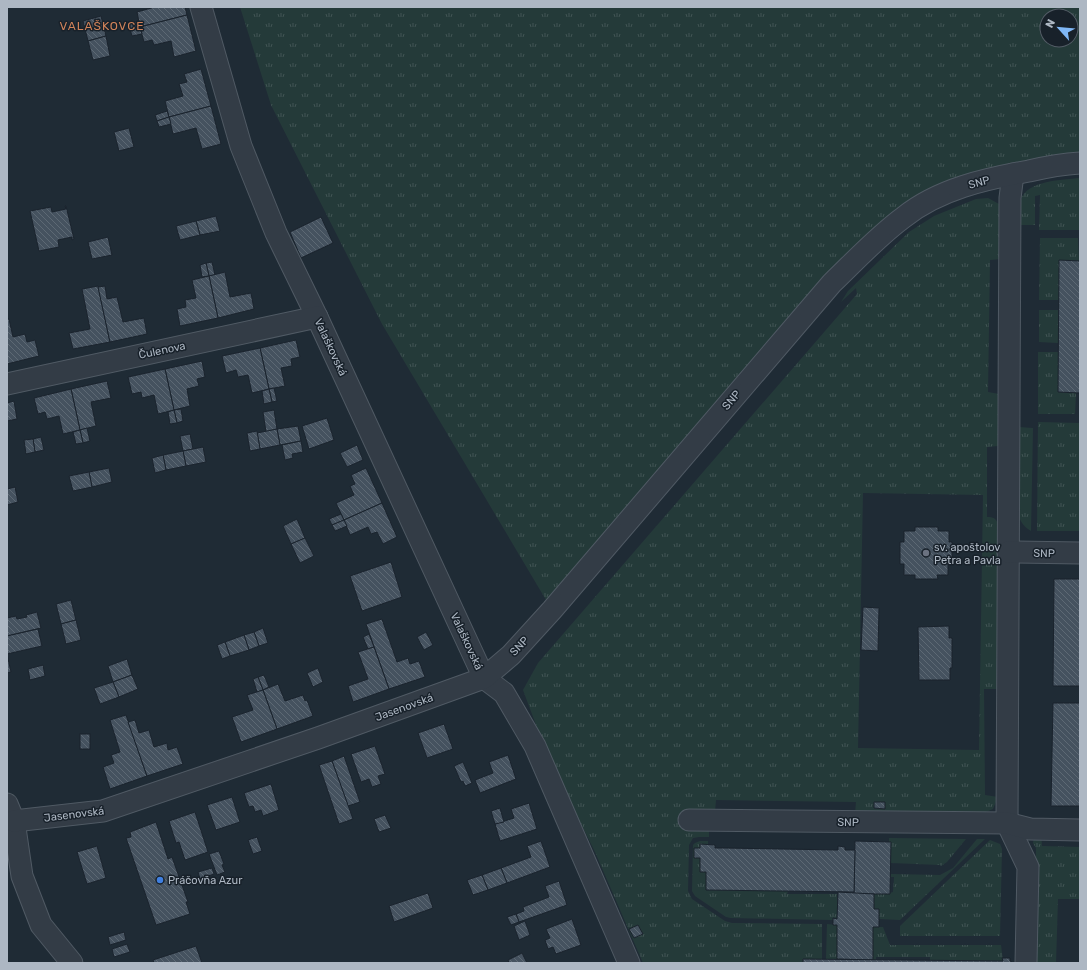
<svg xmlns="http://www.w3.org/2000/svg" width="1087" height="970" font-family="Rubik,sans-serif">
<defs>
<pattern id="grass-tufts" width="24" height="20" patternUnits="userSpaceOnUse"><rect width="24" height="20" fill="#243a39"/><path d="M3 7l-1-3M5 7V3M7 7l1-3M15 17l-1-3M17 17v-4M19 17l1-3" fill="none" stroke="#415454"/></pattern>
<pattern id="building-back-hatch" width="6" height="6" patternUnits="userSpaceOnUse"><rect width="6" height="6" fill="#45525f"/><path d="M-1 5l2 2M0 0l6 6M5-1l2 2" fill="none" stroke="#5d6974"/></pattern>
</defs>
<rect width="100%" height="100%" fill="#1f2b35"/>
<g fill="url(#grass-tufts)" fill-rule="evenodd">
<path d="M 240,7 L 1080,7 L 1080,163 L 1065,164 L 905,216 L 552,610 L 382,324 L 271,105 ZM 1047,16 L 1071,16 L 1071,40 L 1047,40 Z"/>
<path d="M 1080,178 L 1080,230 L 1039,230 L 1040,195 L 1035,196 L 1035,225 L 1020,225 C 1021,217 1020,207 1021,200 C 1026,180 1064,180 1080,178 Z"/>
<path d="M 988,198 L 999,204 L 1003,209 L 1001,259 L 990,260 L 988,392 L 999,394 L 1001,441 L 998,446 L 987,447 L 987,517 C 993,517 996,518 998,524 L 998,689 L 984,689 L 985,795 L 998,797 L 993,809 L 979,815 L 855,814 L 856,802 L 716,800 L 715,811 L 682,816 L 682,828 L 709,829 L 709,837 L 699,837 L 693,838 L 689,845 L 688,891 L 692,899 L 725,921 L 732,923 L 822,924 L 822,959 L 803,959 L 803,963 L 643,963 L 595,852 L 548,757 L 523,690 L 538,663 L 857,294 L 856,288 L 841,302 L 848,291 L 909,232 L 934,216 L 976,199 ZM 863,493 L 983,495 L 979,750 L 858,748 Z"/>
<polygon points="1040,238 1078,238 1079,261 1059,261 1059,300 1039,300"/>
<polygon points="1039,310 1058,310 1058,343 1039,342"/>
<polygon points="1038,352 1058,352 1058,392 1076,393 1075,414 1038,414"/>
<polygon points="1038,422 1080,423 1080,531 1037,531"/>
<path d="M 1018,427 L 1033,428 L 1031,531 C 1022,526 1020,520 1017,511 Z"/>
<polygon points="1041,833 1042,846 1080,847 1080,899 1058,899 1056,963 1035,963 1036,848 1033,843 1034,836"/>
<polygon points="889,838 966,839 947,862 941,866 940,865 891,863 891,842 889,842"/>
<polygon points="977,839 985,839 900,920 879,919 874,909 874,894 890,894 890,893 893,892 894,877 890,877 891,874 940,875 953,868"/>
<polygon points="990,840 1000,844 1002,849 1000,936 900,936 900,926"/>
<polygon points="700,841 708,841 708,845 700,848 694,848 694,858 700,858 700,872 706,872 788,891 787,894 837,894 837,919 833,918 833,920 731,918 726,917 695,896 692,891 693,845 695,843"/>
<polygon points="827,924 837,925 837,959 826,959"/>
<polygon points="873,927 883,927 890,945 1001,945 1003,961 930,960 930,957 876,957 876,960 873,960"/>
</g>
<g fill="url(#building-back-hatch)" stroke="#1a232d">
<polygon points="155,7 185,7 187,15 140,27 137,12"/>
<polygon points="187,15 196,51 174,57 171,41 154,45 152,40 144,42 140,27"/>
<polygon points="101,16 106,36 88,41 83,21"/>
<polygon points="139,21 140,27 130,29 128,23"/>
<polygon points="140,27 142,34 132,36 130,29"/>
<polygon points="106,36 110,56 93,60 88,41"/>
<polygon points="201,69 211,106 169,117 165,101 183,96 179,84 187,82 184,74"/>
<polygon points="211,106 221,144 202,149 196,128 173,134 169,117"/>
<polygon points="167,111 169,117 157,121 155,115"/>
<polygon points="169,117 171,124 159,127 157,121"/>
<polygon points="129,128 134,147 119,151 114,132"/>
<polygon points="65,206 66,206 74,239 72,240 72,237 58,240 59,247 39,251 30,211 51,207 52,212 66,209"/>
<polygon points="216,216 220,231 200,235 196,221"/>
<polygon points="321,217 333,243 301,258 290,232"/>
<polygon points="196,221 200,235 180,240 176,226"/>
<polygon points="108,237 112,255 92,259 88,242"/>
<polygon points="1059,260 1080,261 1080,393 1058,392"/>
<polygon points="212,262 215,275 209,276 206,263"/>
<polygon points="206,263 209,276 202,277 200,265"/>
<polygon points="225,272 230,297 251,293 254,309 218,318 209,276"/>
<polygon points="209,276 218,318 180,326 177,309 186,307 185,300 196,298 192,280"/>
<polygon points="98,286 110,342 73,349 69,333 90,329 82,289"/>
<polygon points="105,286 107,299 117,297 123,322 144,318 147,334 110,342 98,287"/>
<polygon points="7,319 9,319 13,337 25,334 27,342 35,340 39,356 7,364"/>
<polygon points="296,340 300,357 291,359 292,366 281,368 285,386 269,389 260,348"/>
<polygon points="260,348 269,389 252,393 248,375 238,377 236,370 226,373 222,356"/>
<polygon points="202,361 205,377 197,379 199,386 187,389 190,406 174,410 165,369"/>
<polygon points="165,369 174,410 158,414 154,395 142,398 141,392 132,394 128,377"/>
<polygon points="107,381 111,398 91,402 96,426 80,430 71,389"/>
<polygon points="274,388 277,401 272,402 269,389"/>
<polygon points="71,389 80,430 63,434 59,416 47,419 45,412 38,414 34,398"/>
<polygon points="269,389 272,402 264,404 262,391"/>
<polygon points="14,401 17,419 7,421 7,403"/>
<polygon points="181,409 183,421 177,423 174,410"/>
<polygon points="174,410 177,423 170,424 168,412"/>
<polygon points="274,410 277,429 266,432 263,412"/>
<polygon points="327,418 334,440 309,449 302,426"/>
<polygon points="298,426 301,441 280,445 277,429"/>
<polygon points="87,428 90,441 83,443 80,430"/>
<polygon points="277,429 280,445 260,449 257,433"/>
<polygon points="80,430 83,443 76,444 73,432"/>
<polygon points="257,431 260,449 250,451 247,433"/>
<polygon points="190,434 193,449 183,451 180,436"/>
<polygon points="41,437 44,450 35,452 33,439"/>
<polygon points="33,439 35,452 26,454 24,440"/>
<polygon points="301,441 303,452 292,454 293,458 285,460 282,445"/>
<polygon points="357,445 363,460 347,467 340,453"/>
<polygon points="203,447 206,462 186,466 183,451"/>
<polygon points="183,451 186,466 166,470 163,455"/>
<polygon points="163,455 166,470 155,473 152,458"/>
<polygon points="109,468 112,482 92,487 89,472"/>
<polygon points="366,468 382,503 344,520 336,503 354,495 350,486 355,484 351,475"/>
<polygon points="89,472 92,487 73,491 69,476"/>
<polygon points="15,487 18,502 7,505 7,489"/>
<polygon points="382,503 397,537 383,544 377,532 371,534 368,527 350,535 344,520"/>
<polygon points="341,514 344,520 332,525 329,519"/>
<polygon points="297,519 305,538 291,544 283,526"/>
<polygon points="344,520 347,526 335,531 332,525"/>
<polygon points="915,527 938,527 938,531 949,531 949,542 952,542 952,564 948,564 948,575 937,575 938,579 915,579 915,575 904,575 904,564 900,564 900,542 904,542 904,531 915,531"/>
<polygon points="305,538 314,556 300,563 291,544"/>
<polygon points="391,562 402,597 362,611 350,576"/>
<polygon points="1054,579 1080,579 1080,686 1053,686"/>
<polygon points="71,600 76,620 61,624 56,604"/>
<polygon points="863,607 879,608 878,651 861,650"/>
<polygon points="37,612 41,628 7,636 7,618 16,616 17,619 27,617 26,615"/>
<polygon points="382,619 397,662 408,658 410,664 419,661 425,677 389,689 366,624"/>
<polygon points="76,620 81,640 66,644 61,624"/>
<polygon points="949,626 949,638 952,638 952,668 950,668 950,680 919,680 918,627"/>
<polygon points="263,628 268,643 259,646 254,632"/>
<polygon points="38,629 42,646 7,654 11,672 7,673 7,636"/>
<polygon points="254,632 259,646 249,650 244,635"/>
<polygon points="426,632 433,645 424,650 417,637"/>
<polygon points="369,634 374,647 368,649 363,637"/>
<polygon points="244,635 249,650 230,656 225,642"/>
<polygon points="225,642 230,656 222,659 217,645"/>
<polygon points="374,647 389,689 353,702 348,686 368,679 358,652"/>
<polygon points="127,659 132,675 113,682 108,666"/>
<polygon points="43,665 45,676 30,680 28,669"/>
<polygon points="318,668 323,682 313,687 307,673"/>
<polygon points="132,675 138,689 119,697 113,682"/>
<polygon points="264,675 269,687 263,690 258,677"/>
<polygon points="258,677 263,690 257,692 253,679"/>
<polygon points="113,682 119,697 100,704 94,688"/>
<polygon points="278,684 285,701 303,695 305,701 307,700 313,716 277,729 263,690"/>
<polygon points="263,690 277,729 241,742 232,717 253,710 247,695"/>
<polygon points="1053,703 1080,703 1080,806 1051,806"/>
<polygon points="126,715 147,776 110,789 103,767 114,763 111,755 120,752 110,720"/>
<polygon points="135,720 139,733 149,730 154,747 167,743 168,750 177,747 183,764 147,776 128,722"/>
<polygon points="444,724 453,749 427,758 418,733"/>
<rect x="80" y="734" width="10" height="15"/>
<polygon points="375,746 385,774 378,776 381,784 372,787 369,779 361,782 351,754"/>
<polygon points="508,755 516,779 480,793 475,780 493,773 489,762"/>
<polygon points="344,756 360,802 348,806 332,761"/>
<polygon points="332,761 353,819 339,824 319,765"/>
<polygon points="463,762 472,783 465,786 463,781 461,782 454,766"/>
<polygon points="271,784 279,810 263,816 261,810 255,812 253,806 249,807 244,793"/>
<polygon points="232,797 240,822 216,830 207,805"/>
<polygon points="874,802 885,802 885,809 874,808"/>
<polygon points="529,803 537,829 500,841 495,824 514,818 511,809"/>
<polygon points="500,808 504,822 495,824 491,811"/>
<polygon points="195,812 208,852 185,860 179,842 176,843 169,821"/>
<polygon points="385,815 391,828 379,832 374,819"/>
<polygon points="156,822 168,859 172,857 188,902 186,902 190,914 156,925 126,838 131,837 130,832"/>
<polygon points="257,837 262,851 253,854 248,840"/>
<polygon points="541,841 550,867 507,883 501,868 531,857 527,846"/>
<polygon points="855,841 891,842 890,894 854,894"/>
<polygon points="700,844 715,845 715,848 725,848 838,850 838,846 845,847 845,850 855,850 854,892 706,890 706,872 700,872 700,858 694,858 694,848 700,848"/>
<polygon points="97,846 106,878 87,884 77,852"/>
<polygon points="219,851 224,864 222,865 225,872 217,875 209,854"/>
<polygon points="212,868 214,874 200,879 198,872"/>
<polygon points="501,868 507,883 488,890 482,875"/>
<polygon points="482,875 488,890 473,895 467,880"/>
<polygon points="559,881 567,905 519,922 516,914 524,911 523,907 549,897 545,886"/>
<polygon points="838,892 874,894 874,909 879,909 879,927 873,927 873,960 837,959 837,925 833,925 833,918 837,919"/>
<polygon points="428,893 433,908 394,922 389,906"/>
<polygon points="516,914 519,922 511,925 507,917"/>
<polygon points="572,919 581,945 556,954 553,947 548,949 545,940 550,938 546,929"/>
<polygon points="525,921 530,935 519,940 514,926"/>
<polygon points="638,925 643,934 634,938 629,929"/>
<polygon points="124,932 126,940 110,945 108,937"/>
<polygon points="127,944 130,952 114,957 112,949"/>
<polygon points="196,946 202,963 154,963 153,960"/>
<polygon points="522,953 527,963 509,963 508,960"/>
<polygon points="1002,958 1010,958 1010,961 1011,961 1011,963 803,963 803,959 1003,961"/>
</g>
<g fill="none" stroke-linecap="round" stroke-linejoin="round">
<g stroke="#505a64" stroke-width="23">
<g id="minor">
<polyline points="201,7 241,146 276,233 317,317 484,678 504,693 535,746 629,963"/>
<polyline points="1013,174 1010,198 1007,823 1028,867 1026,963"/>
<polyline points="7,384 317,317"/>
<polyline points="1008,552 1080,553"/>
<polyline points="7,804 14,821 22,876 41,925 72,963"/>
<polyline points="689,820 1007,823 1030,829 1080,830"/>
<path d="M 14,821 L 103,811 L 318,738 L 484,678 L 511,655 L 552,610 L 832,283 C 855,261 878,236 904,217 C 939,189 985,179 1029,171 C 1046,167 1063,164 1080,163"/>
</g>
</g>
<use href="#minor" stroke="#333c46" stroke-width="21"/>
</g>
<circle fill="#6b7280" stroke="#18212a" stroke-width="1.5" cx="926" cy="553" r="4"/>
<circle fill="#3f7fe0" stroke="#18212a" stroke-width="1.5" cx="160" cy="880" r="4"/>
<g text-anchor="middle" stroke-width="3" stroke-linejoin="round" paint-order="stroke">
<g font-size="11" fill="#adb7c3" stroke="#18212a">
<text transform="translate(979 182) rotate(-15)" y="4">SNP</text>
<text transform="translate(331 347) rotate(65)" y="4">Valaškovská</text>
<text transform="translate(162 350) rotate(-12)" y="4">Čulenova</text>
<text transform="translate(731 400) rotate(-49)" y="4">SNP</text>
<text transform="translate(1044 553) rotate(1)" y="4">SNP</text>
<text transform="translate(467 641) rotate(65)" y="4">Valaškovská</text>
<text transform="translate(519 646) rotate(-47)" y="4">SNP</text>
<text transform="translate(404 707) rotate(-20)" y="4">Jasenovská</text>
<text transform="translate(74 814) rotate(-7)" y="4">Jasenovská</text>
<text transform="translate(848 822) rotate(1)" y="4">SNP</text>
</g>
<g font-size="11" fill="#adb7c3" stroke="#18212a" text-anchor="start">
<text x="934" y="551">sv. apoštolov<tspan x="934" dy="13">Petra a Pavla</tspan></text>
<text x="168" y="884">Práčovňa Azur</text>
</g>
<g font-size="12" letter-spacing="1" fill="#d1835a" stroke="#18212a">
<text x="102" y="30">VALAŠKOVCE</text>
</g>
</g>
<rect width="1087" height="970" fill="none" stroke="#adb7c3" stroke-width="16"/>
<g transform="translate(1059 28) rotate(297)"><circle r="19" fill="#18212a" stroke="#545d67"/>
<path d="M0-3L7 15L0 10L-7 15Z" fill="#7fb7f6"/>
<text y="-6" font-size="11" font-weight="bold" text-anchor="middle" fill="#adb7c3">N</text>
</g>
</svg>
